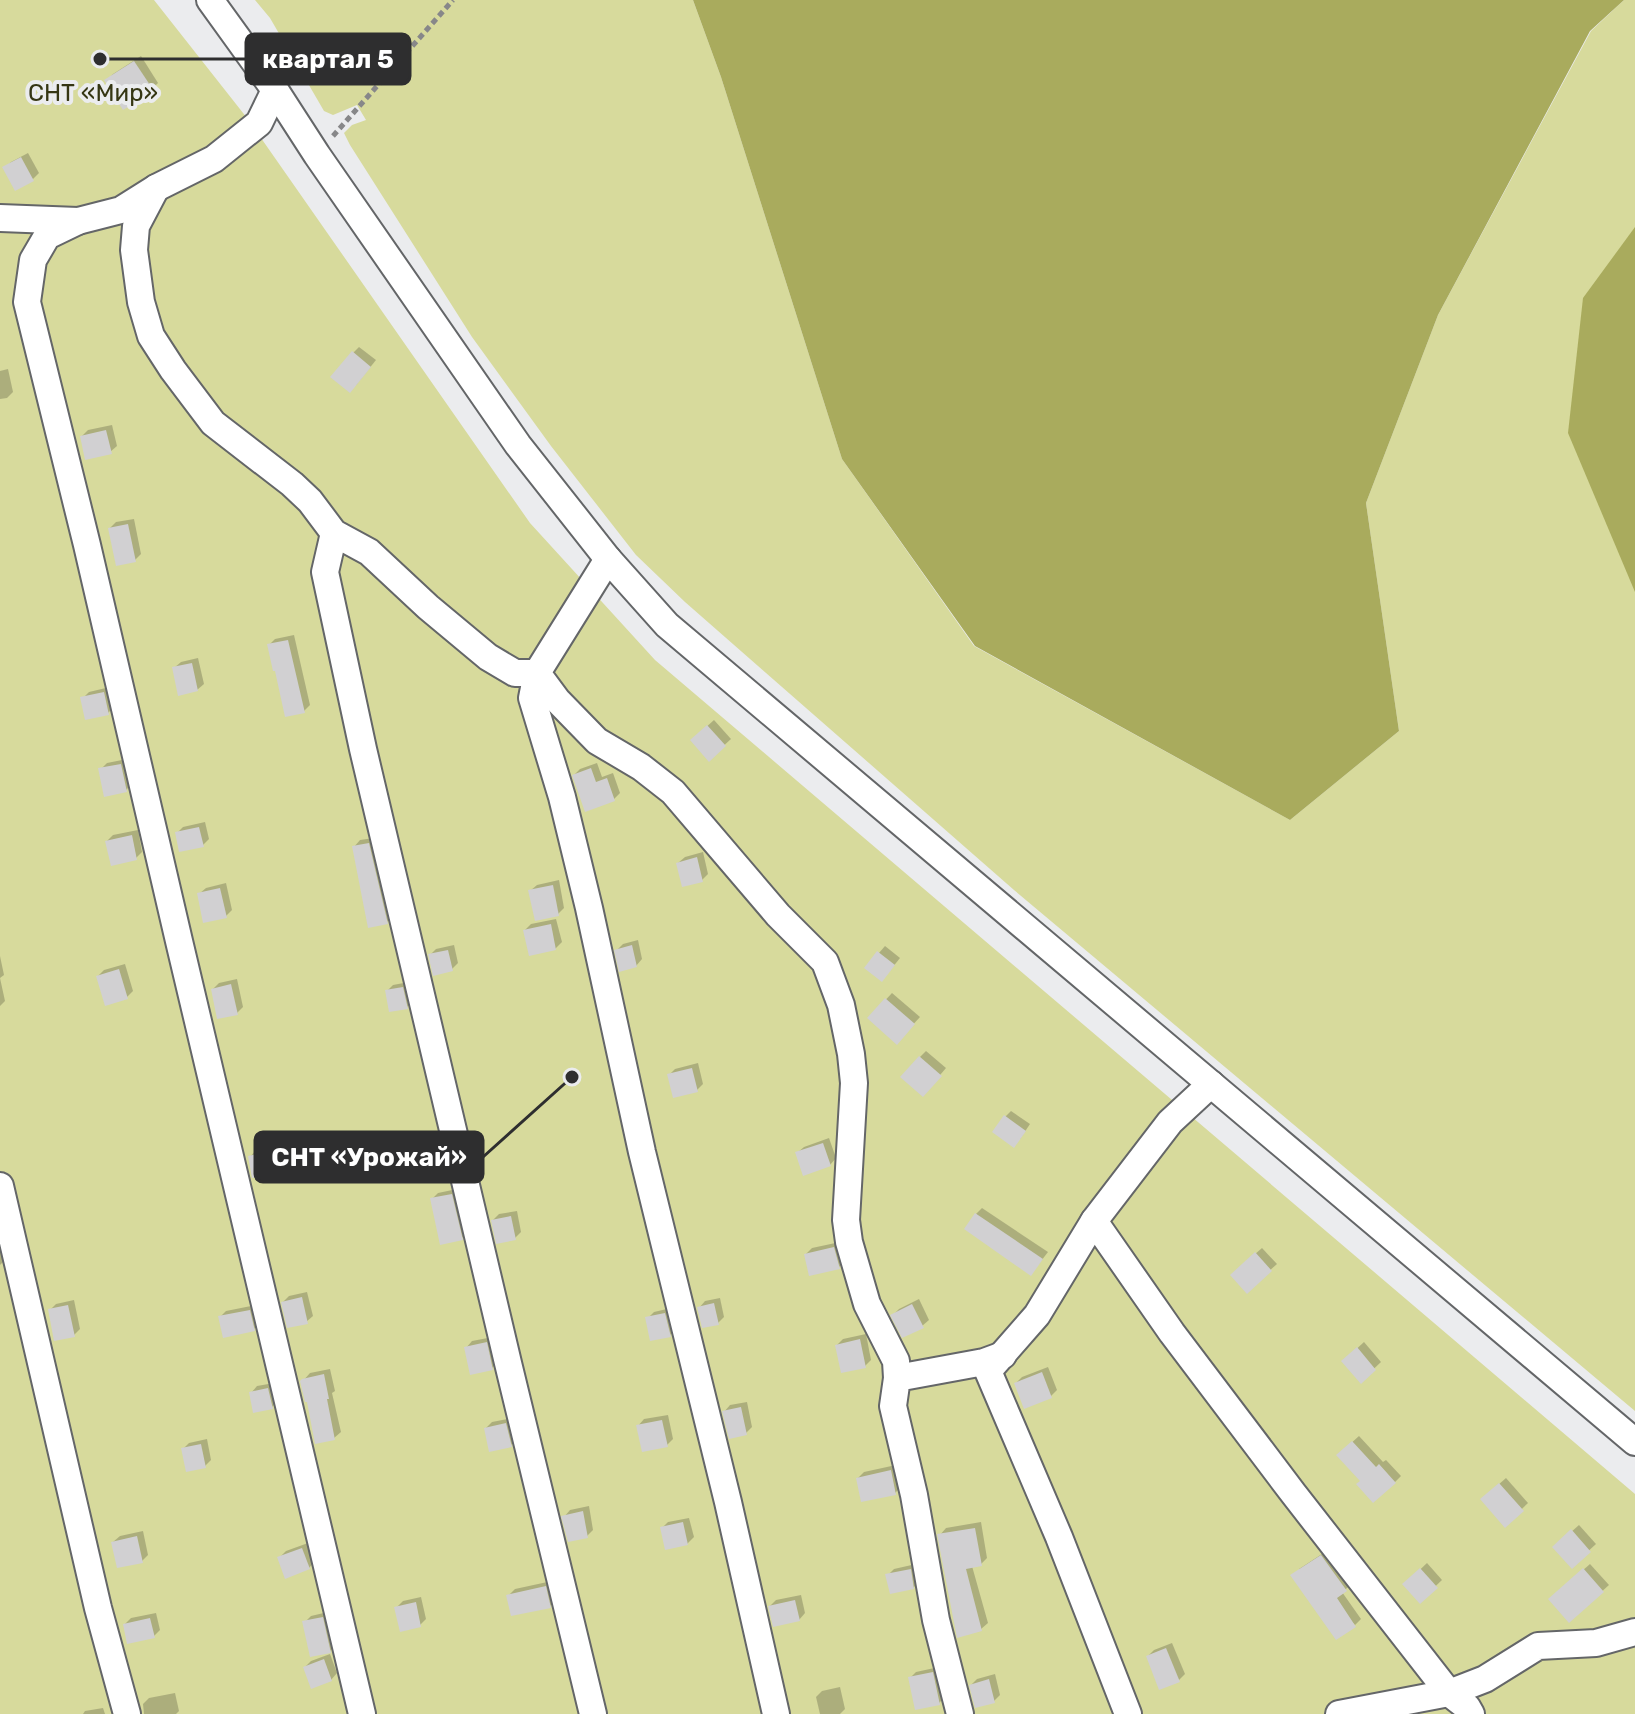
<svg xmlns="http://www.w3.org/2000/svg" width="1635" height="1714" font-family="Rubik,sans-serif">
<rect width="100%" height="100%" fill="#ebecee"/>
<g fill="#d7da9c">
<polygon points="0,0 154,0 247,118 530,523 655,660 1635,1494 1635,1714 0,1714"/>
<polygon points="255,0 693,0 721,77 842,459 974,646 1290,820 1399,731 1366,503 1438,315 1591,31 1624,0 1635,0 1635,1411 1014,890 685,602 636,555 551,446 472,337 350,145 344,133 352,125 366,120 357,105 333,115 324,111 270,18"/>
</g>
<g fill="#a9ab5d">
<polygon points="693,0 1624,0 1590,31 1438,315 1366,503 1399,731 1290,820 975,646 842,459 721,77"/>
<polygon points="1635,227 1635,592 1568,433 1583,298"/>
</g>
<g fill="#0003">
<polygon points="141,56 158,83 152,89 107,80 113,74"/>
<polygon points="28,153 39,173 33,179 5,168 11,162"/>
<polygon points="359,347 376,360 356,385 353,353"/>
<polygon points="8,369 13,392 7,398 0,399 0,371"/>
<polygon points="112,425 117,446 110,452 82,436 88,430"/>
<polygon points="134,519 141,554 135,560 110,528 116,522"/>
<polygon points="294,635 310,705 304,711 269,645 275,639"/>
<polygon points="198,658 204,684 197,690 174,668 181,662"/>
<polygon points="110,687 114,707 108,713 83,698 89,692"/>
<polygon points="714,720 731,739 709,759 692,740"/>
<polygon points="127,759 132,784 126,790 101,769 107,763"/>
<polygon points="597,763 602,777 613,773 620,793 614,799 574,775 580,769"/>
<polygon points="205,822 209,839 203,845 177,833 183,827"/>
<polygon points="138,830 142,852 136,858 107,841 113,835"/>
<polygon points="374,838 393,916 387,922 354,847 360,840"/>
<polygon points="703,852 708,874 702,880 678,863 685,857"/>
<polygon points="559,880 564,908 558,914 530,891 537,885"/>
<polygon points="226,883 232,910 226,916 199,894 206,888"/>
<polygon points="556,919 562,942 555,949 525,930 531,924"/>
<polygon points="638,940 642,959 636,966 617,950 623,944"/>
<polygon points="454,945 458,963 452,969 430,955 436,949"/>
<polygon points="885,946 900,958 888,973 866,968"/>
<polygon points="0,956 4,975 0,978 5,1001 0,1006"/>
<polygon points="125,964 133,991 127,997 98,976 104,970"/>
<polygon points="237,979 243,1007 237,1013 213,989 219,983"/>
<polygon points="409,982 413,1001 407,1007 387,991 393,985"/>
<polygon points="892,993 920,1017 897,1042 869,1018"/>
<polygon points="926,1051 946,1068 929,1088 920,1057"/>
<polygon points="698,1063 703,1084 697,1090 669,1075 675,1069"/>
<polygon points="1011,1111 1030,1124 1020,1139 1005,1117"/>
<polygon points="829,1138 836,1158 830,1165 797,1153 804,1147"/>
<polygon points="278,1146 282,1165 276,1171 250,1157 256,1150"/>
<polygon points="457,1189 468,1232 462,1238 432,1199 438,1193"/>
<polygon points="982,1208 1048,1252 1031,1274 976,1214"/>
<polygon points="517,1211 521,1232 515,1238 493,1220 499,1214"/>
<polygon points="0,1232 6,1259 0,1265"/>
<polygon points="840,1242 845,1261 839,1267 806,1254 812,1248"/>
<polygon points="1262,1248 1277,1264 1247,1291 1238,1269"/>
<polygon points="307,1292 313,1316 306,1322 283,1302 289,1296"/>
<polygon points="720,1298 724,1317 718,1323 699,1308 705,1301"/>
<polygon points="919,1299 929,1320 922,1326 893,1315 899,1309"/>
<polygon points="74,1300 80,1329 74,1335 50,1310 56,1304"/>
<polygon points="256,1305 260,1323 254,1329 220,1317 226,1311"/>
<polygon points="671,1308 676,1329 670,1335 648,1318 654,1312"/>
<polygon points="866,1334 871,1360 865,1366 837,1345 843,1339"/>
<polygon points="493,1337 498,1362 492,1368 466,1348 472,1341"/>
<polygon points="1364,1342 1381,1362 1361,1381 1350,1355"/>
<polygon points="1048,1367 1057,1390 1051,1396 1025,1406 1016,1383 1022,1377"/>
<polygon points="330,1369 335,1391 332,1393 341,1432 334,1438 302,1382 310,1373"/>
<polygon points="274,1383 278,1401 272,1407 251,1393 257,1386"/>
<polygon points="747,1402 752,1427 746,1433 724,1412 730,1405"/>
<polygon points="668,1415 673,1439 667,1445 638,1426 644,1419"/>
<polygon points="512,1418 517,1439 511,1445 486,1428 492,1422"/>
<polygon points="1359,1436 1383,1462 1386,1460 1401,1476 1395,1482 1362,1481 1338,1455"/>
<polygon points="207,1439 211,1460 205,1466 183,1449 189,1443"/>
<polygon points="896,1465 901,1487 895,1493 858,1478 864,1472"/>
<polygon points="1506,1478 1528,1503 1505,1525 1489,1493"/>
<polygon points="589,1506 593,1530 587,1536 564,1517 570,1510"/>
<polygon points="689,1518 694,1537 687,1544 662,1528 668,1522"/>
<polygon points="981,1522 987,1558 981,1564 972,1566 988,1623 981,1629 940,1535 946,1528"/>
<polygon points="1579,1525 1596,1544 1572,1566 1561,1541"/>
<polygon points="143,1531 148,1555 142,1561 113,1542 120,1536"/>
<polygon points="308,1543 315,1561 309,1568 279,1558 286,1551"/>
<polygon points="1328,1550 1352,1584 1342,1592 1361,1619 1355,1625 1299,1569"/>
<polygon points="1427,1563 1442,1580 1420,1601 1405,1584"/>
<polygon points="916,1564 920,1581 913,1588 888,1575 894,1569"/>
<polygon points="1590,1564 1609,1585 1570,1620 1556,1594"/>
<polygon points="552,1581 556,1600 550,1606 509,1595 515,1589"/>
<polygon points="801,1595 805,1613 799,1620 770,1606 776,1600"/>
<polygon points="421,1597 426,1619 420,1625 397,1607 403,1601"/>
<polygon points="328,1612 336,1645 330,1651 305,1622 311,1616"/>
<polygon points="156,1613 160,1630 154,1636 125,1624 131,1618"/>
<polygon points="1172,1643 1185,1674 1179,1680 1148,1656 1154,1650"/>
<polygon points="330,1654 337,1673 331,1680 305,1667 311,1661"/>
<polygon points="939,1667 945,1697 939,1703 910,1678 916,1672"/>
<polygon points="995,1674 1000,1695 994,1701 971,1685 977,1679"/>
<polygon points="840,1687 845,1709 840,1714 820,1714 816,1697 822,1691"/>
<polygon points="175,1693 179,1711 176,1714 144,1714 143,1704 149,1698"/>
<polygon points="103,1708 105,1714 83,1714 85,1711"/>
</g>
<g fill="#d1d0d2">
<polygon points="134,61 154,91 123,110 104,80"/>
<polygon points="21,157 34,181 15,191 2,167"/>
<polygon points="352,351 371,367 350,393 330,377"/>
<polygon points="106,430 112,454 85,460 80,436"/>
<polygon points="128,524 136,562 116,566 108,528"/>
<polygon points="288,640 305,713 285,717 275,671 273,671 267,644"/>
<polygon points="192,663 198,691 178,696 172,667"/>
<polygon points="104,692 109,715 85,720 80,697"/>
<polygon points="707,725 726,746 709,762 690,740"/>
<polygon points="121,764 127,792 104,797 98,768"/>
<polygon points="591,768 596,782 607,778 615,801 585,812 572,775"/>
<polygon points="199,827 204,847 179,852 175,832"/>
<polygon points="132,835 137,860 111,866 105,841"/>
<polygon points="369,843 388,924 368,928 352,846"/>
<polygon points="697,857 703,882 682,887 676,863"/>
<polygon points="553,885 559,916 535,921 528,890"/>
<polygon points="220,888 227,918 203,923 197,893"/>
<polygon points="551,924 556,950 529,956 523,930"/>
<polygon points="632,945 637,967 619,972 614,950"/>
<polygon points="448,950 453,971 433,976 428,954"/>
<polygon points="877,951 895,965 882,982 864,968"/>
<polygon points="119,969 128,999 105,1006 96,976"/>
<polygon points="231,984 238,1015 217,1019 211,989"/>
<polygon points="403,987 408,1009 389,1012 385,990"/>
<polygon points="885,998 915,1024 897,1045 867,1018"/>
<polygon points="919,1056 942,1076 923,1097 900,1077"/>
<polygon points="692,1068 698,1092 673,1098 667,1074"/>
<polygon points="1004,1115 1026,1131 1014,1148 992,1132"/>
<polygon points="823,1143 831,1166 803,1176 795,1152"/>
<polygon points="272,1151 277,1173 252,1178 248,1156"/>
<polygon points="452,1194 463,1240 440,1245 430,1198"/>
<polygon points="975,1213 1043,1259 1031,1276 964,1229"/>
<polygon points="511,1216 516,1240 496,1244 491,1220"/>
<polygon points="834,1247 840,1269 809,1276 804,1254"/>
<polygon points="1255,1252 1272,1271 1247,1294 1230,1275"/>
<polygon points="302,1297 308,1324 287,1328 281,1302"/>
<polygon points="714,1303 719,1325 702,1328 697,1307"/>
<polygon points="912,1304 924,1328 902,1338 890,1315"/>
<polygon points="68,1305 75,1337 54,1341 48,1309"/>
<polygon points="250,1310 255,1331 223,1338 218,1316"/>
<polygon points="665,1313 671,1337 650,1341 645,1317"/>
<polygon points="860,1339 866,1368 841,1373 835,1345"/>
<polygon points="487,1342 493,1370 470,1375 464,1347"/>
<polygon points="1357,1347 1376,1370 1361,1384 1341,1361"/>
<polygon points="1042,1372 1052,1398 1024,1409 1014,1383"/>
<polygon points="324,1374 329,1399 327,1399 335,1440 315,1444 307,1402 305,1402 300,1381 302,1379"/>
<polygon points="268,1388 273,1409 253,1413 249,1392"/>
<polygon points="741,1407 747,1435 729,1439 722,1411"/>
<polygon points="662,1420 668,1447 642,1452 636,1425"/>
<polygon points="506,1423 512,1447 489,1452 484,1428"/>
<polygon points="1352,1441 1376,1467 1379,1464 1396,1483 1373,1503 1356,1484 1360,1481 1336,1455"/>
<polygon points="201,1444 206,1468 186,1472 181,1448"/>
<polygon points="891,1470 896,1495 861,1502 856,1478"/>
<polygon points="1499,1483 1524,1511 1505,1528 1480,1499"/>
<polygon points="583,1511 588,1538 568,1542 561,1516"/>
<polygon points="683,1522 688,1545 665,1550 660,1527"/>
<polygon points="975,1528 982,1566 966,1569 982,1631 957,1638 937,1534"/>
<polygon points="1571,1529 1591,1552 1572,1569 1552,1547"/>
<polygon points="137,1536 143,1563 117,1568 111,1542"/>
<polygon points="302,1548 310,1569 285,1579 277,1557"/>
<polygon points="1321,1555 1347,1591 1337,1598 1356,1627 1336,1640 1290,1575"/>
<polygon points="1420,1568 1438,1588 1420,1604 1402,1584"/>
<polygon points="1583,1568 1604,1592 1569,1623 1548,1599"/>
<polygon points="911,1569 914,1589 890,1594 885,1574"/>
<polygon points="546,1586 551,1608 511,1616 506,1595"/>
<polygon points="795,1600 800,1621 773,1627 768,1606"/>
<polygon points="416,1602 421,1627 400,1632 394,1607"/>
<polygon points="323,1617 331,1653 310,1657 302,1621"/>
<polygon points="150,1618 155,1638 127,1644 123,1624"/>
<polygon points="1166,1648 1180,1682 1159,1690 1146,1656"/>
<polygon points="324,1659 332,1681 311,1689 303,1667"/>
<polygon points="933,1672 940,1705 915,1710 908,1677"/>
<polygon points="989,1679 995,1703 975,1708 969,1685"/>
</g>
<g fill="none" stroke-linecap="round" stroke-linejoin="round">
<g stroke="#646668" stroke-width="30">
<g id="minor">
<polyline points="210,0 275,90 317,155 518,445 608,559 667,625 1635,1442"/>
<polyline points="156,188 136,226 134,250 141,302 151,336 173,370 213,423 292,484 310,501 334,533 369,552 428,607 488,657 515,673 537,673 532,698 562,797 589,908 642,1152 728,1502 776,1714"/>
<polyline points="0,218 78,221 121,210 156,188 214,159 259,123 275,90"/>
<polyline points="78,221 47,236 33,260 27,302 87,545 179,941 362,1714"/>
<polyline points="334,533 325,572 363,749 508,1363 593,1714"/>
<polyline points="608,559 537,673 557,700 597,741 641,767 673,792 778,915 825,962 841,1005 851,1054 854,1083 846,1220 849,1242 867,1304 896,1361 897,1378"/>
<polyline points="1211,1084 1170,1122 1094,1221 1172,1333 1293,1493 1449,1693 1467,1707 1471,1714"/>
<polyline points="0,1186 98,1608 127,1714"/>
<polyline points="1094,1221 1037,1315 988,1371 1059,1537 1128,1714"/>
<polyline points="960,1714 936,1620 914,1495 893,1406 897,1378 984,1362 1003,1355"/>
<polyline points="1339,1714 1449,1693 1485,1679 1538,1646 1596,1643 1635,1632"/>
</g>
</g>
<polyline stroke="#878789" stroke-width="5" stroke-dasharray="6 4" stroke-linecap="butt" points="333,136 453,0"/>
<use href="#minor" stroke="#fff" stroke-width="26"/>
</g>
<g text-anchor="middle" stroke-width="8" stroke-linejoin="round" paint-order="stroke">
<g font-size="24" fill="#353613" stroke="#ebecee">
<text x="93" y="101">СНТ «Мир»</text>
</g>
</g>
<path fill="none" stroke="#2e2e2f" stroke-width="3" d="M100 59L246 59M572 1077L483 1157"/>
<g fill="#2e2e2f" stroke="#ebecee" stroke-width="3">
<circle cx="100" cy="59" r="8"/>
<circle cx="572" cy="1077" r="8"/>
</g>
<g fill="#2e2e2f" stroke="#2e2e2f" stroke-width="3">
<rect x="246" y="34" width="164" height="50" rx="8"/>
<rect x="255" y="1132" width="228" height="50" rx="8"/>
</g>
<g font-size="26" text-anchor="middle" font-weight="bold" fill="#fff">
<text x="328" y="68">квартал 5</text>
<text x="369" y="1166">СНТ «Урожай»</text>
</g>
</svg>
